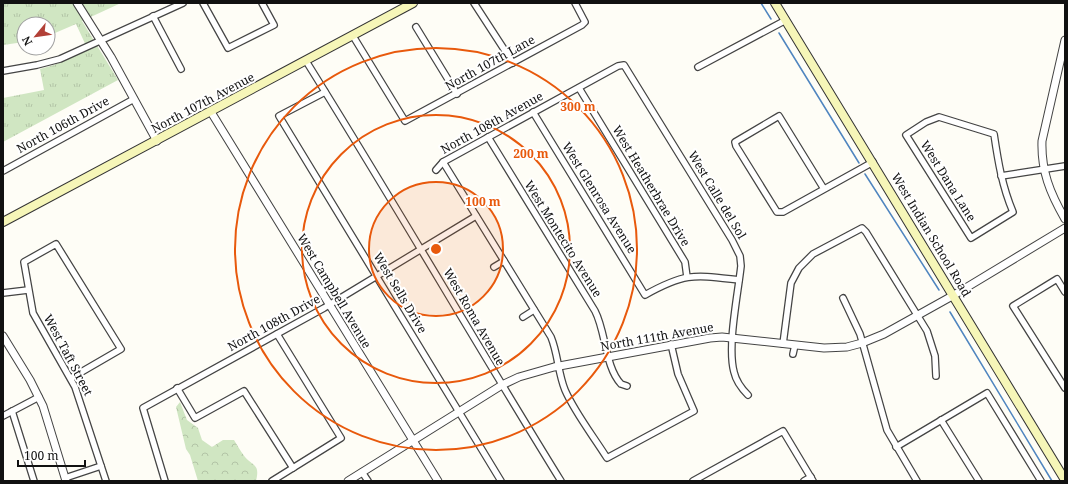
<svg xmlns="http://www.w3.org/2000/svg" width="1068" height="484" font-family="'Noto Serif',serif">
<defs>
<pattern id="grass-tufts" width="24" height="20" patternUnits="userSpaceOnUse"><rect width="24" height="20" fill="#d0e6c2"/><path d="M3 7l-1-3M5 7V3M7 7l1-3M15 17l-1-3M17 17v-4M19 17l1-3" fill="none" stroke="#b2c4a6"/></pattern>
<pattern id="park-crowns" width="20" height="18" patternUnits="userSpaceOnUse"><rect width="20" height="18" fill="#d0e6c2"/><path d="M2 6a3 3 0 1 1 6 0M12 15a3 3 0 1 1 6 0" fill="none" stroke="#b2c4a6"/></pattern>
</defs>
<rect width="100%" height="100%" fill="#fefdf6"/>
<polygon fill="url(#grass-tufts)" points="3,3 121,3 82,21 118,80 3,142 3,98 44,90 40,69 54,65 88,50 76,24 48,36 48,24 24,24 24,42 3,45"/>
<path fill="url(#park-crowns)" d="M 180,402 L 187,420 L 198,428 L 202,440 L 212,447 L 223,440 L 234,440 C 237,445 241,452 245,457 C 254,467 260,464 256,481 L 198,481 L 190,455 L 186,449 L 176,407 Z"/>
<g fill="none" stroke-linecap="round" stroke-linejoin="round">
<g stroke="#4f85bf" stroke-width="1.5">
<polyline points="761,3 771,19"/>
<polyline points="779,33 859,163"/>
<polyline points="865,174 939,290"/>
<polyline points="950,312 1052,481"/>
</g>
<g stroke="#444" stroke-width="8">
<g id="minor">
<polyline points="203,3 228,48 274,25 262,3"/>
<polyline points="474,3 513,63"/>
<polyline points="153,16 181,69"/>
<polyline points="416,27 457,94"/>
<polyline points="353,36 405,121 582,25 585,22 575,3"/>
<path d="M 306,61 C 393,200 475,342 561,481"/>
<polyline points="698,67 786,20"/>
<polyline points="3,71 37,65 60,59 183,3"/>
<polyline points="579,88 685,262 687,277"/>
<polyline points="325,92 279,116 501,481"/>
<path d="M 533,112 L 645,295 C 686,272 695,275 739,280"/>
<path d="M 939,117 L 994,134 C 998,161 1002,186 1013,212 L 971,238 L 906,135 L 926,122 Z"/>
<path d="M 488,137 L 595,311 C 606,332 605,367 621,384 L 627,386"/>
<path d="M 443,162 L 551,337 C 558,354 558,373 565,390 C 575,413 594,437 607,458 L 694,411 L 678,374 L 671,344"/>
<path d="M 436,170 L 443,162 L 618,66 L 624,65 L 732,240 L 740,256 L 741,266 C 738,294 727,346 734,372 C 736,381 741,388 748,395"/>
<polyline points="3,171 134,99"/>
<polyline points="1001,176 1065,166"/>
<polyline points="824,189 779,116 735,142 736,146 777,212 783,212 873,162"/>
<polyline points="494,267 504,261"/>
<polyline points="1065,292 1057,279 1013,306 1065,388"/>
<polyline points="3,293 28,290"/>
<polyline points="843,298 860,334 887,430 917,481"/>
<polyline points="523,317 534,310"/>
<polyline points="783,344 791,283 799,268 813,254 862,228 866,232 927,331 935,356 936,376"/>
<polyline points="793,354 795,345"/>
<polyline points="71,378 121,349 56,244 24,262 33,313 75,387 106,481"/>
<polyline points="177,388 195,418 244,391 293,468"/>
<polyline points="12,411 34,481"/>
<polyline points="3,416 39,397"/>
<polyline points="941,420 979,481"/>
<polyline points="896,447 987,393 1041,481"/>
<polyline points="362,472 368,481"/>
<polyline points="65,478 101,466"/>
<polyline points="165,481 143,408 324,308 476,216"/>
<polyline points="272,481 341,438 277,334"/>
<polyline points="693,481 783,431 813,481"/>
<polyline points="804,481 811,477"/>
</g>
</g>
<g stroke="#444" stroke-width="9">
<g id="tertiary">
<polyline points="77,3 111,57 157,141"/>
<path d="M 1065,40 L 1042,141 C 1041,171 1050,193 1065,219"/>
<polyline points="211,112 438,481"/>
<polyline points="3,336 30,380 43,406 66,481"/>
<polyline points="348,481 502,385 519,377 554,367 710,338 722,337 824,348 847,347 862,343 884,334 954,295 1065,228"/>
</g>
</g>
<g stroke="#333" stroke-width="10">
<g id="secondary">
<polyline points="775,3 1065,480"/>
<polyline points="3,222 413,3"/>
</g>
</g>
<use href="#minor" stroke="#fff" stroke-width="5.5"/>
<use href="#tertiary" stroke="#fff" stroke-width="7"/>
<use href="#secondary" stroke="#f6f6b8" stroke-width="8"/>
</g>
<circle cx="436" cy="249" r="67" fill="#e8590c" fill-opacity=".12"/>
<g fill="none" stroke="#e8590c" stroke-width="2">
<circle cx="436" cy="249" r="67"/>
<circle cx="436" cy="249" r="134"/>
<circle cx="436" cy="249" r="201"/>
</g>
<g text-anchor="middle" stroke-width="4" stroke-linejoin="round" paint-order="stroke">
<g font-size="12" fill="#111" stroke="#fff">
<text transform="translate(490 63) rotate(-29)" y="4">North 107th Lane</text>
<text transform="translate(203 103) rotate(-28)" y="4">North 107th Avenue</text>
<text transform="translate(492 123) rotate(-29)" y="4">North 108th Avenue</text>
<text transform="translate(63 125) rotate(-29)" y="4">North 106th Drive</text>
<text transform="translate(948 181) rotate(58)" y="4">West Dana Lane</text>
<text transform="translate(651 186) rotate(59)" y="4">West Heatherbrae Drive</text>
<text transform="translate(717 195) rotate(59)" y="4">West Calle del Sol</text>
<text transform="translate(599 198) rotate(58)" y="4">West Glenrosa Avenue</text>
<text transform="translate(931 235) rotate(59)" y="4">West Indian School Road</text>
<text transform="translate(563 239) rotate(58)" y="4">West Montecito Avenue</text>
<text transform="translate(334 291) rotate(59)" y="4">West Campbell Avenue</text>
<text transform="translate(400 293) rotate(59)" y="4">West Sells Drive</text>
<text transform="translate(474 317) rotate(60)" y="4">West Roma Avenue</text>
<text transform="translate(274 323) rotate(-29)" y="4">North 108th Drive</text>
<text transform="translate(657 337) rotate(-10)" y="4">North 111th Avenue</text>
<text transform="translate(68 355) rotate(62)" y="4">West Taft Street</text>
</g>
</g>
<circle cx="436" cy="249" r="6" fill="#e8590c" stroke="#fff" stroke-width="2"/>
<g font-size="12" text-anchor="middle" font-weight="bold" fill="#e8590c" stroke="#fff" stroke-width="4" stroke-linejoin="round" paint-order="stroke">
<text x="578" y="111">300 m</text>
<text x="531" y="158">200 m</text>
<text x="483" y="206">100 m</text>
</g>
<rect width="1068" height="484" fill="none" stroke="#111111" stroke-width="8"/>
<g transform="translate(36 36) rotate(241)"><circle r="19" fill="#ffffff" stroke="#a0a0a0"/>
<path d="M0-3L7 15L0 10L-7 15Z" fill="#b24037"/>
<text y="-6" font-size="11" font-weight="bold" text-anchor="middle" fill="#111111">N</text>
</g>
<path d="M18 460v6h67v-6" fill="none" stroke="#111111" stroke-width="2"/>
<text x="24" y="460" font-size="12" fill="#111111" stroke="#ffffff" stroke-width="3" paint-order="stroke">100 m</text>
</svg>
